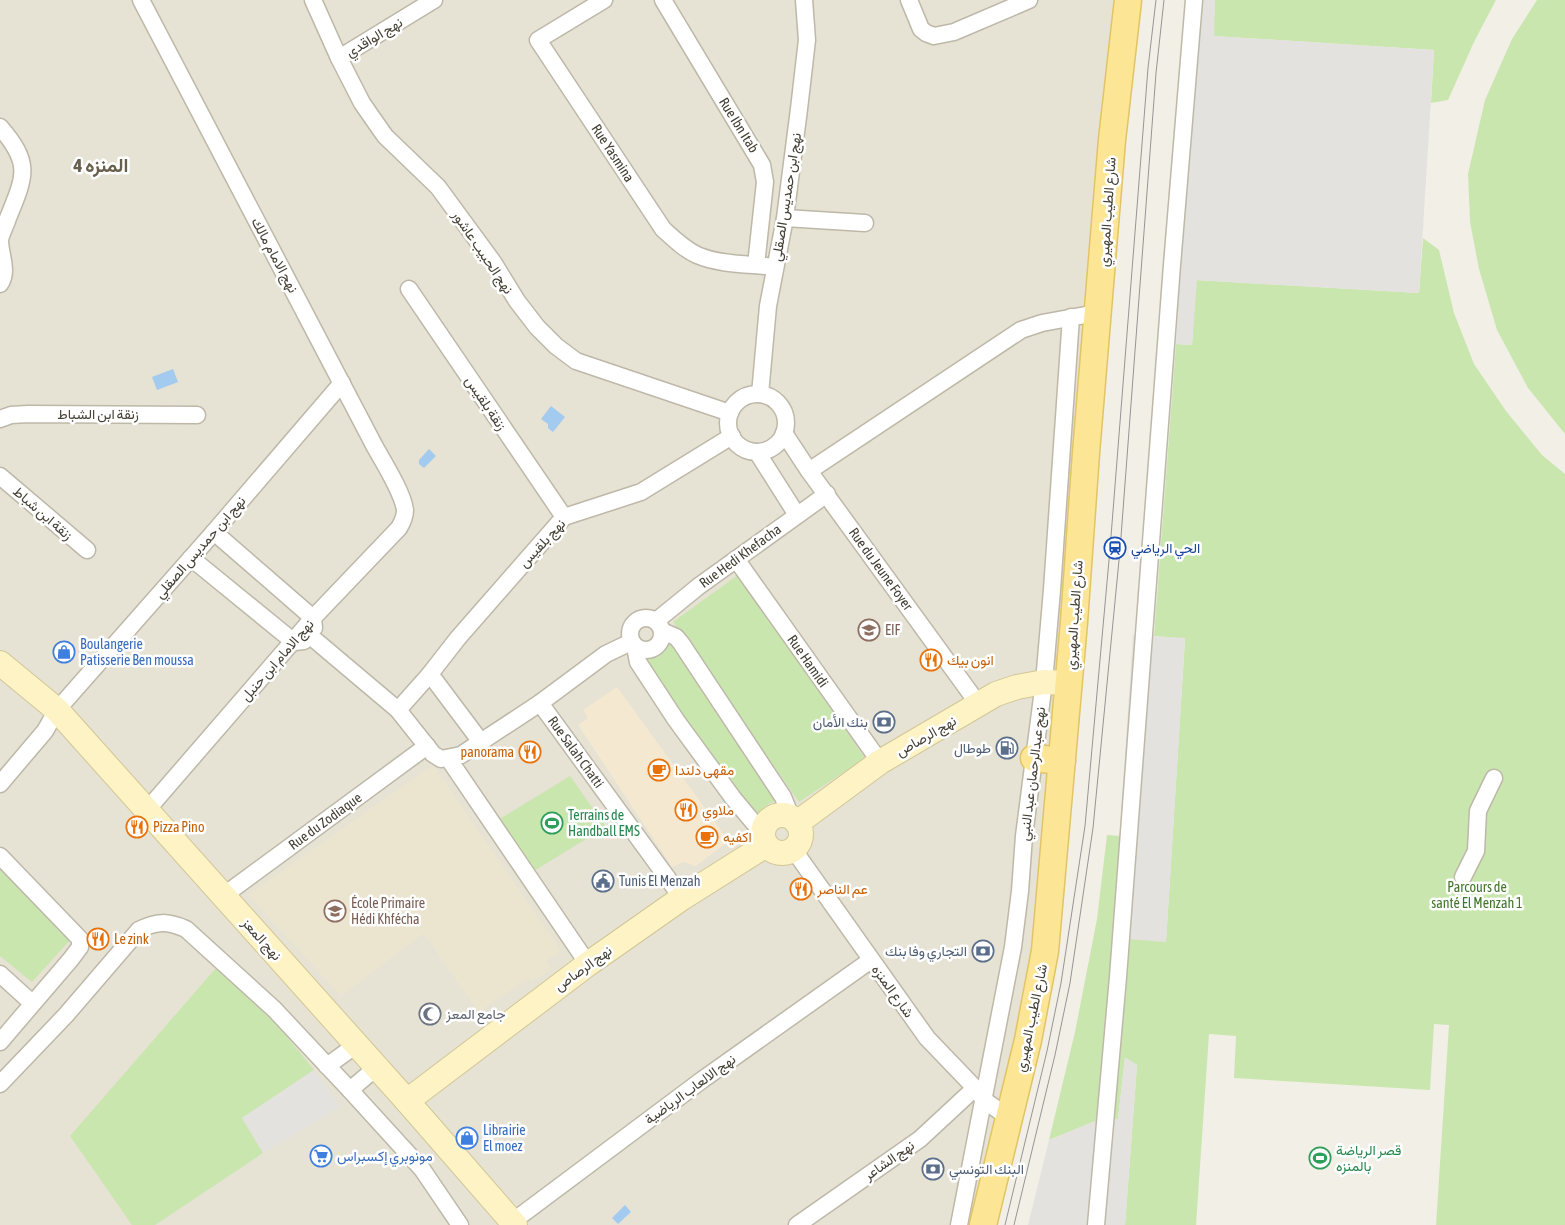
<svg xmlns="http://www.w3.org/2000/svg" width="1565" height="1225" font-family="'Asap Condensed',Vazirmatn,sans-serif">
<rect width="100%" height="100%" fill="#f2efe6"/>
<polygon fill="#e6e2d4" points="0,0 1116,0 1037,952 973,1225 0,1225"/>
<polygon fill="#f4e8d1" points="617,687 729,841 696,866 683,862 672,867 578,725 588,718 583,710"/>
<polygon fill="#ebe5d0" points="433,765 561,951 546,961 551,969 532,982 529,978 478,1012 424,933 341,996 248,895"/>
<g fill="#cae6af">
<polygon points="1215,0 1496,0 1474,42 1448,100 1431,103 1434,50 1213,36"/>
<polygon points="1537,0 1565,0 1565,434 1528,388 1497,330 1479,269 1470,222 1468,174 1485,100 1512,39"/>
<polygon points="1423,238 1439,250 1454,313 1474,364 1506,411 1542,455 1565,474 1565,1225 1436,1225 1449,1025 1434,1024 1430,1090 1234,1078 1236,1036 1209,1034 1196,1225 1125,1225 1137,1065 1125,1058 1118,1119 1098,1120 1049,1140 1075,1032 1097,919 1107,835 1120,836 1114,938 1166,941 1185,639 1154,636 1176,344 1192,345 1196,280 1419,293"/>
<polygon points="738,575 865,758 799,802 673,622"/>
<path d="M 668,637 L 783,800 C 769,801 762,808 753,818 L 640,654 C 655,655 662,650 668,637 Z"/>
<polygon points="570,776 606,827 532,872 498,820"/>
<polygon points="0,866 71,939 32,982 0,956"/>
<polygon points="216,968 266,1011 314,1070 242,1118 263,1153 155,1225 132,1225 70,1136"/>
</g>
<g fill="#e3e2de">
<polygon points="1196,0 1215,0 1214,36 1434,50 1419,293 1197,280 1192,345 1176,344"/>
<polygon points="1133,635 1185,638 1166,942 1113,938"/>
<polygon points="1125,1057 1137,1065 1125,1225 1028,1225 1049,1140 1098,1120 1118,1119"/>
<polygon points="314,1070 340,1107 263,1153 242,1118"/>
</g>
<g fill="#a3caef">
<polygon points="173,369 178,382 157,390 152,377"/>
<polygon points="551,406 565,417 553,432 548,428 548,424 541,419"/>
<polygon points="429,449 436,456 424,468 419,464 419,460"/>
<polygon points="625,1205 631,1212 618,1224 612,1218"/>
</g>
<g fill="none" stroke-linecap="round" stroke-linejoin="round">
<g stroke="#beb8a8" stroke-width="19">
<g id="street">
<path d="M 141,0 L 375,447 C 384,463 403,493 405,510 C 405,517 402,523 399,528 L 313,618 L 147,810"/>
<polyline points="313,0 339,58 362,103 385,136 438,187 493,262 517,301 537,327 556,346 576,361 730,413"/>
<path d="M 604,0 L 538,40 L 663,229 C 674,239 684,249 697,255 C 720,265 750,264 775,267"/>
<polyline points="663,0 762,165 765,182 756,265"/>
<polyline points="909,0 921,29 926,33 934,36 954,32 1029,0"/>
<polyline points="339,58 434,0"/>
<path d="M 0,127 C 32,164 25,176 8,218 C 6,225 1,233 0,240 C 0,255 9,271 0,284"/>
<polyline points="785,218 865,223"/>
<polyline points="409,289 564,517"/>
<polyline points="760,394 768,306 785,218 799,109 807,40 804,0"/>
<circle cx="757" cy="423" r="29"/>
<polyline points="0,419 11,415 28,414 197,415"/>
<polyline points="784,433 809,471 979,705"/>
<polyline points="757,452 797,515"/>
<polyline points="809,471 1021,330 1042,323 1091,314 1099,309"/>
<polyline points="0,476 87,550"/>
<polyline points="214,532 313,618 314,628"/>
<polyline points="191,558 294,642 304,641"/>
<polyline points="736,559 880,762"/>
<circle cx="646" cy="634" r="16"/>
<polyline points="656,621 699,586 827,494"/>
<polyline points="662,631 676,637 681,643 783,797 791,817"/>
<polyline points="315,640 398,710 433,754 441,759 461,755 540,703 606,654 631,642"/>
<polyline points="635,647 638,662 676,720 733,798 763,834"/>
<polyline points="430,674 481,742"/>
<polyline points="540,703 682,898"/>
<polyline points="398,710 430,674 458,638 564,517 641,492 732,436"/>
<polyline points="448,758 588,964"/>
<polyline points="0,784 45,731 57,710 214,532 342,383"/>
<polyline points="793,849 927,1038 975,1088 984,1100 1009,1118"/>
<polyline points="0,856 80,939 80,947 71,959 0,1042"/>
<polyline points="1463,877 1476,851 1478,811 1494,778"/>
<polyline points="223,896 427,746"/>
<polyline points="0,974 32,1003"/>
<polyline points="327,1066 356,1045"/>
<path d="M 0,1084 L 66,1015 L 139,930 C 157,921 167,921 186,929 L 274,1009 L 350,1090 L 422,1169 L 460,1225"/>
<polyline points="350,1090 377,1067"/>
<polyline points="512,1222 702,1080 871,960"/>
<polyline points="797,1225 920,1139 975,1088"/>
<polyline points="959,1225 1013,947 1020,891 1024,836 1044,682 1052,590 1071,317"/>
<polyline points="1096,1225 1118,977 1172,265 1194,0"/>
</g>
</g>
<g stroke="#d2c696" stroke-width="26">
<g id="secondary">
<polyline points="0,663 57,710 407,1101 515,1225"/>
<circle cx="782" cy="834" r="19"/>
<polyline points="797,823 880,762 996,694 1017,687 1044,682 1069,683"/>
<polyline points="407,1101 588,964 682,898 766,845"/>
</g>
</g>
<g stroke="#e1c465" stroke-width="29">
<g id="primary">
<polyline points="1034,758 1062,761"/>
<polyline points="983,1225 1028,1040 1045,951 1074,622 1086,453 1112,140 1128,0"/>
</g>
</g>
<use href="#street" stroke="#fff" stroke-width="16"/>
<use href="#secondary" stroke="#fdf3c5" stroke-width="24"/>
<use href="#primary" stroke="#fce695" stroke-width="26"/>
<g stroke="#959595" stroke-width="1">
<polyline points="1005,1225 1047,1051 1061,983 1085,826 1110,549 1148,68 1156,0"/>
<polyline points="1014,1225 1055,1055 1070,983 1093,828 1120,550 1156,73 1164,0"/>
</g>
</g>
<defs>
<g id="station-ring" transform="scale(1.125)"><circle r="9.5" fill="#fff" stroke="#1a4fb4" stroke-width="1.5"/><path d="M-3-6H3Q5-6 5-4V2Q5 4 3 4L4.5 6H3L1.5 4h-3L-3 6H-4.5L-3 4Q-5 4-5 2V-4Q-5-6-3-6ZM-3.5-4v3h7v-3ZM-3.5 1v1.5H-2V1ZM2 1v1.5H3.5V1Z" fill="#1a4fb4"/></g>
<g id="school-ring" transform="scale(1.125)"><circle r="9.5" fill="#fff" stroke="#8d6e63" stroke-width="1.5"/><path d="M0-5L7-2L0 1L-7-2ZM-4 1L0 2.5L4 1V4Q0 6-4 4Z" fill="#8d6e63"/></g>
<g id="shop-ring" transform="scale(1.125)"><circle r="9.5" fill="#fff" stroke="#3f7fe0" stroke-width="1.5"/><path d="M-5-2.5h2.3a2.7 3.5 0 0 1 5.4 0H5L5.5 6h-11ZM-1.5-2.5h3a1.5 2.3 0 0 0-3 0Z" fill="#3f7fe0"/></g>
<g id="restaurant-ring" transform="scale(1.125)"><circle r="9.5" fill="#fff" stroke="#e8710a" stroke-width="1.5"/><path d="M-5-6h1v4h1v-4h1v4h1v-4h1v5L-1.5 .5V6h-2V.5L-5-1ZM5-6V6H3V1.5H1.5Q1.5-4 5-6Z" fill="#e8710a"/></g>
<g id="bank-ring" transform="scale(1.125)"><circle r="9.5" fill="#fff" stroke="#5c6f8a" stroke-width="1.5"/><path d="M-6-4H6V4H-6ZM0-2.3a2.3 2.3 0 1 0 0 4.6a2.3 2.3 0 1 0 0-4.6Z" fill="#5c6f8a"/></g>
<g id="fuel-ring" transform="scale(1.125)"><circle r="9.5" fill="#fff" stroke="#5c6f8a" stroke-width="1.5"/><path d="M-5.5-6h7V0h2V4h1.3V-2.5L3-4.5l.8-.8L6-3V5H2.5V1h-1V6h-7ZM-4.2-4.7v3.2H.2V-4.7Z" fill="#5c6f8a"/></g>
<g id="cafe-ring" transform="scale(1.125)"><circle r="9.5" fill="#fff" stroke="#e8710a" stroke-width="1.5"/><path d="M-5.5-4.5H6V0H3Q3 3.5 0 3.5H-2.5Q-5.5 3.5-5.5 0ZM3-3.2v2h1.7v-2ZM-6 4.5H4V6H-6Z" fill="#e8710a"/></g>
<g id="stadium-ring" transform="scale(1.125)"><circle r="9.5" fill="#fff" stroke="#2e9e5b" stroke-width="1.5"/><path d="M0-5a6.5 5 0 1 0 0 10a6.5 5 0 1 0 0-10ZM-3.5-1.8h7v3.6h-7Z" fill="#2e9e5b"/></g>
<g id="civic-ring" transform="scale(1.125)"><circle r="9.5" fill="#fff" stroke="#5c6f8a" stroke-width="1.5"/><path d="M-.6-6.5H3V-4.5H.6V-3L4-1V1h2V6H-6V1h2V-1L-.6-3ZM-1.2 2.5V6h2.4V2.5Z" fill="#5c6f8a"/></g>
<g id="mosque-ring" transform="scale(1.125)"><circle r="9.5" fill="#fff" stroke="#6b7280" stroke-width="1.5"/><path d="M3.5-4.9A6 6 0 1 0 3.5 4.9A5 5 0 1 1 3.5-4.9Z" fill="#6b7280"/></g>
<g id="supermarket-ring" transform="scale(1.125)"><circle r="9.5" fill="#fff" stroke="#3f7fe0" stroke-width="1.5"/><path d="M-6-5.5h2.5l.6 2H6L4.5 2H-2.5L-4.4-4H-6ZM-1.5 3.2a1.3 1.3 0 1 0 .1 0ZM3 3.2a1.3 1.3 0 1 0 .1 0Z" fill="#3f7fe0"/></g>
</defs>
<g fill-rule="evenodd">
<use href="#station-ring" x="1115" y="548"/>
<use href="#school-ring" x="869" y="630"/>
<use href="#shop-ring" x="64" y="652"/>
<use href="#restaurant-ring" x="931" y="660"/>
<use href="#bank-ring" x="884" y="722"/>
<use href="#fuel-ring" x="1007" y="748"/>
<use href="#restaurant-ring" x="530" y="752"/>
<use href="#cafe-ring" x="659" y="770"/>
<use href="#restaurant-ring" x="686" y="810"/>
<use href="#stadium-ring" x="552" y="823"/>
<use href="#restaurant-ring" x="137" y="827"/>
<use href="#cafe-ring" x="707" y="837"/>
<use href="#civic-ring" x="603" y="881"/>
<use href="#restaurant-ring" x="801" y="889"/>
<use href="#school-ring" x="335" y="911"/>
<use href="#restaurant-ring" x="98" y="939"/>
<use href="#bank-ring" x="983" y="951"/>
<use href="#mosque-ring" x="430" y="1014"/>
<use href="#shop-ring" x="467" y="1138"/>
<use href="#supermarket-ring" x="321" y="1156"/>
<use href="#stadium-ring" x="1320" y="1158"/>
<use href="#bank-ring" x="933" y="1169"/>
</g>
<g text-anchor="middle" stroke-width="5" stroke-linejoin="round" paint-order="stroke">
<g font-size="14" fill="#454035" stroke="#fff">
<text transform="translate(374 37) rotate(-31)" y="5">نهج الواقدي</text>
<text transform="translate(739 125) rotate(58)" y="5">Rue Ibn Itab</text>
<text transform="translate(613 153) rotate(57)" y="5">Rue Yasmina</text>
<text transform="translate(786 197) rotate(-81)" y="5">نهج ابن حمديس الصقلي</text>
<text transform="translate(1107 212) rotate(-86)" y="5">شارع الطيب المهيري</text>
<text transform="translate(483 252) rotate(56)" y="5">نهج الحبيب عاشور</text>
<text transform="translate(275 255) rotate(62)" y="5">نهج الامام مالك</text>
<text transform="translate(486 403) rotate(56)" y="5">زنقة بلقيس</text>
<text x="98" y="419">زنقة ابن الشباط</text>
<text transform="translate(43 513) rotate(41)" y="5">زنقة ابن شباط</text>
<text transform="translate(542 543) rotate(-47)" y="5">نهج بلقيس</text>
<text transform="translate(200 547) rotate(-49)" y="5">نهج ابن حمديس الصقلي</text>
<text transform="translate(740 556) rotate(-36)" y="5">Rue Hedi Khefacha</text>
<text transform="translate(881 569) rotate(54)" y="5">Rue du Jeune Foyer</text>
<text transform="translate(1074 615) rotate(-86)" y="5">شارع الطيب المهيري</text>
<text transform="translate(277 660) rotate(-49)" y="5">نهج الامام ابن حنبل</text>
<text transform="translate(808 661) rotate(55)" y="5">Rue Hamidi</text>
<text transform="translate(926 736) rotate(-30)" y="5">نهج الرصاص</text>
<text transform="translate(576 752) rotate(54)" y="5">Rue Salah Chatti</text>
<text transform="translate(1032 774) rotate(-83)" y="5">نهج عبدالرحمان عبد النبي</text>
<text transform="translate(325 821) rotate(-36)" y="5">Rue du Zodiaque</text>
<text transform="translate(262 939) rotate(48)" y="5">نهج المعز</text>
<text transform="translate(583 968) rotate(-36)" y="5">نهج الرصاص</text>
<text transform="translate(893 991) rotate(54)" y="5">شارع المنزه</text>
<text transform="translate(1031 1018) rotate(-78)" y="5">شارع الطيب المهيري</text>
<text transform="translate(690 1089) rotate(-36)" y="5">نهج الالعاب الرياضية</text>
<text transform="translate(889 1160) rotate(-35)" y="5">نهج الشاعر</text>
</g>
<g font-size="14" fill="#164399" stroke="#fff" text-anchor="start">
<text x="1131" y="553">الحي الرياضي</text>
</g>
<g font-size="14" fill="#785e54" stroke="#fff" text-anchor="start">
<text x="885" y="635">EIF</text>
<text x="351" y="908">École Primaire<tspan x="351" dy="16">Hédi Khfécha</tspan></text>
</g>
<g font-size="14" fill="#366cbe" stroke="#fff" text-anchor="start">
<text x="80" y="649">Boulangerie<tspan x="80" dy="16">Patisserie Ben moussa</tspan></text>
<text x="483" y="1135">Librairie<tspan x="483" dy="16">El moez</tspan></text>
<text x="337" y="1161">مونوبري إكسبراس</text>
</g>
<g font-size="14" fill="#c56008" stroke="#fff" text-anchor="start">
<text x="947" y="665">انون بيك</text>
<text x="514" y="757" text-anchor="end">panorama</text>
<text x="675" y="775">مقهى دلندا</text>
<text x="702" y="815">ملاوي</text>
<text x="153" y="832">Pizza Pino</text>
<text x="723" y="842">اكفيه</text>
<text x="817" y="894">عم الناصر</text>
<text x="114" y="944">Le zink</text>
</g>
<g font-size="14" fill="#4e5e75" stroke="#fff" text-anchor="end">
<text x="868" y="727">بنك الأمان</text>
<text x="991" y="753">طوطال</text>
<text x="619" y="886" text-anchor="start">Tunis El Menzah</text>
<text x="967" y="956">التجاري وفا بنك</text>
<text x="949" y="1174" text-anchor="start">البنك التونسي</text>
</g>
<g font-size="14" fill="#27864d" stroke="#fff" text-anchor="start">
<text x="568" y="820">Terrains de<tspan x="568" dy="16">Handball EMS</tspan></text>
<text x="1336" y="1155">قصر الرياضة<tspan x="1336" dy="16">بالمنزه</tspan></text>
</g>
<g font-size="14" fill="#41762a" stroke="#fff">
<text x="1477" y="892">Parcours de<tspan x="1477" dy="16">santé El Menzah 1</tspan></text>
</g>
<g font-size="14" fill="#5b616d" stroke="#fff" text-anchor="start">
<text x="446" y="1019">جامع المعز</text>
</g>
<g font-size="19" font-weight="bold" fill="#685f4d" stroke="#fff">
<text x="101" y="172">المنزه 4</text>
</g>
</g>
</svg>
